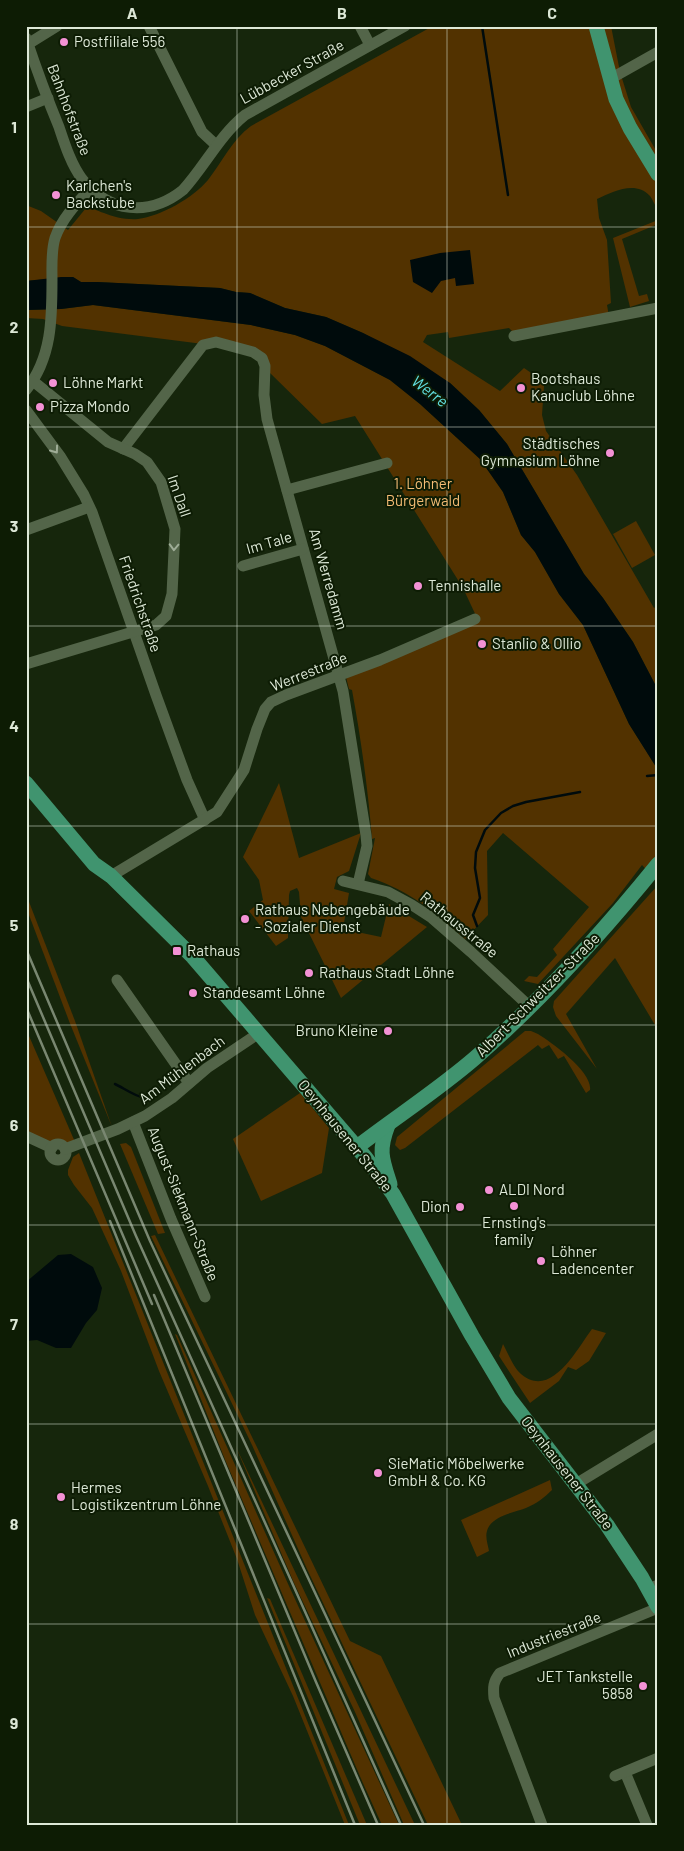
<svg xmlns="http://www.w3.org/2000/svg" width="684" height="1851" font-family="Barlow,sans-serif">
<rect width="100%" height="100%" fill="#16260c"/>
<g fill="#523200">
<path d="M 433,26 L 611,26 L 620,72 L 631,107 L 658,154 L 658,210 C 655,206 653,200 650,196 C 635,180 613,192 597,199 L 599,218 L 607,240 L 611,303 L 607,305 L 610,322 L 514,333 L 509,328 L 449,338 L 448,332 L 427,335 L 423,342 L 500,391 L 524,368 L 540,379 L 544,386 L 542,415 L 546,431 L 577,475 L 654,608 L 658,605 L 658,690 L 633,642 L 603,598 L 584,574 L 507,444 L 479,410 L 450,383 L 363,333 L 326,317 L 285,308 L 250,293 L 236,292 L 220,288 L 97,282 L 81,282 L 73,277 L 26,281 L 26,205 L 41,211 L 68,230 L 86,208 C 93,207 96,211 104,213 C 114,217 126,220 138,219 C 161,216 193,198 208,180 C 222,162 232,140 251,126 Z"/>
<polygon points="658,220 658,224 622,239 639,296 647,294 649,301 630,307 613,238"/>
<path d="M 93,305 L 251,325 L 295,335 L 325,346 L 390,380 L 420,404 L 480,459 L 503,492 L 521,535 L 535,552 L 559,594 L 583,625 L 629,724 L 658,770 L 658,882 L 642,865 L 613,903 L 538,984 L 524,981 L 529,976 L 537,977 L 557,955 L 553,949 L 589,907 L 503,833 L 487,851 L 488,915 L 465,939 C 435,912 410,891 371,878 L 368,874 L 375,838 L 372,839 C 368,789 361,739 352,690 L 349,689 L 346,677 L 478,620 L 463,588 L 355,416 L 322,424 L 270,373 L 254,355 L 203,344 L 62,326 L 43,319 L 26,318 L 26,310 L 61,309 Z"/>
<polygon points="636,521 655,555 632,568 613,534"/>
<polygon points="279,783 299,858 361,833 349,871 337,877 334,889 349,893 343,929 381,937 389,904 427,927 341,998 301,917 299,892 297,888 290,891 289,895 288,938 276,946 249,911 263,900 259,880 243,857"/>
<polygon points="658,885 658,1030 615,958 566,1014 597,1069 556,1016 553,1007 554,1001"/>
<polygon points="26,894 75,1021 112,1127 69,1021 26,907"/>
<path d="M 26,1029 L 75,1142 C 58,1146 42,1139 26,1134 Z"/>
<path d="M 525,1031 L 531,1031 L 538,1034 C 551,1042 593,1072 590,1090 L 586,1093 L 564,1056 L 558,1059 L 549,1045 L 542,1049 L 538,1045 L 405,1148 L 400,1150 L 395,1145 L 397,1137 Z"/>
<polygon points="300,1093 329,1128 322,1173 261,1201 233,1139"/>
<polygon points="126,1143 131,1147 165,1233 158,1234 120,1144"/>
<polygon points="79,1153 349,1825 345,1825 293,1696 255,1615 237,1559 208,1486 159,1371 121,1271 92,1208 74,1185 68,1175 68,1170 73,1157"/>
<polygon points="155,1235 350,1641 381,1656 462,1825 428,1825 307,1569 252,1445 151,1236"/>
<path d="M 592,1329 L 606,1333 L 589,1361 L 576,1370 L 568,1367 L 559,1381 L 530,1403 L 499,1356 L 503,1344 C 508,1353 513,1367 521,1374 C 551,1400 577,1349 592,1329 Z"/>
<polygon points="175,1334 177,1335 289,1586 399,1825 382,1825 362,1781 226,1462"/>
<polygon points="235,1445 415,1825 404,1825 401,1818 355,1712 294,1583"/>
<path d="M 550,1480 L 552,1490 C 545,1497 536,1504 526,1508 C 513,1513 491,1516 487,1531 C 485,1537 488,1545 489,1551 L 477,1557 L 461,1520 Z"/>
<polygon points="267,1598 270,1599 367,1825 360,1825"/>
</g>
<g fill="#000b0c">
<polygon points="470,250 474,284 456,286 455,278 441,281 432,293 413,282 410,260 440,253"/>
<polygon points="61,277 73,277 81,282 97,282 220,288 236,292 250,293 285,308 326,317 363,333 410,356 450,383 479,410 507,444 584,574 603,598 633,642 658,690 658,770 629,724 583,625 559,594 535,552 521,535 503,492 480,459 420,404 390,380 325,346 295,335 251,325 93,305 61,309 26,310 26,281"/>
<polygon points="71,1254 93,1267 102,1288 97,1310 86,1323 71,1348 56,1348 37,1340 26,1341 26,1282 58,1255"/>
</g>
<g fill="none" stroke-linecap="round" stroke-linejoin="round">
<g stroke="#000b0c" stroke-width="2.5">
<polyline points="482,26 508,195"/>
<polyline points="647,776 658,775"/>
<polyline points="477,926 473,915 480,898 475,868 476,852 485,830 501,813 513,806 526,802 580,792"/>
<polyline points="483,941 491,949"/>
<polyline points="26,1063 27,1064"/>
<polyline points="170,1083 180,1077"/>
<path d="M 115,1084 C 122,1087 139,1099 144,1097 C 149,1096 154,1092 158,1089"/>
</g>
<g stroke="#536549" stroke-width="11">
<polyline points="149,26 202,132 216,145"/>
<polyline points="360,26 370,45"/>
<path d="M 26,38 C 36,68 47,98 59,127 C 65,145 71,164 82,179 C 109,213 149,217 183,190 C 205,166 219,136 245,115 L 405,26"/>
<polyline points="28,44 57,26"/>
<polyline points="610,79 658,52"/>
<polyline points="26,107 48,98"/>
<polyline points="514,336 658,308"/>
<path d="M 26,390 C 52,358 52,318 52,280 C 52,266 51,251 55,238 C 62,218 77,203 91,188"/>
<polyline points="26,410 60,456 84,495 92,512 156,695 187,780 205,820"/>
<polyline points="123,449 203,345 216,342 253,352 262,358 265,366 264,395 267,419 343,691 366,835 367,846 358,884"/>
<polyline points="287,490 387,463"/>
<polyline points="26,530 89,507"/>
<polyline points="243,566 303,549"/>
<polyline points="26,664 156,625 166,616 172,594 175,529 161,482 147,462 135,454 108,442 33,381"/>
<polyline points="111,876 217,812 244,770 257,729 265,709 271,702 286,695 380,660 475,619"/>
<polyline points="343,881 388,892 412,905 432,918 471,952 530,1007"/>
<polyline points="117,980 189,1083"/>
<polyline points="133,1122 171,1219 205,1297"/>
<polyline points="26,1136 52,1148"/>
<circle cx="58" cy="1152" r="8"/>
<polyline points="65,1149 118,1129 145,1116 172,1098 207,1068 259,1033"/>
<polyline points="576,1484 658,1434"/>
<polyline points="648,1589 658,1585"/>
<polyline points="625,1772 647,1825"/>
<polyline points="615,1776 658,1758"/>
<path d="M 542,1825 L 494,1698 C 493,1687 493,1682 500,1673 L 658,1608"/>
</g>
<g stroke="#40946f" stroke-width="15">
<polyline points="596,26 616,99 630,128 658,174"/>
<polyline points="26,783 94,864 111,876 193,957 366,1158 393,1194 472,1336 509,1398 607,1525 642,1578 658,1607"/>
<path d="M 388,1125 C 378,1151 382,1159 390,1184"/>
<path d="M 357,1147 C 396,1117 438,1090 475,1058 C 542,1000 602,933 658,864"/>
</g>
<g stroke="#798771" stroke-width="2.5">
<polyline points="26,949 150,1241 424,1825"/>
<polyline points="26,977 136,1236 401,1825"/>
<polyline points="26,1007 152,1304"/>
<polyline points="110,1221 355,1825"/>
<polyline points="154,1295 316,1682 378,1825"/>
</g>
</g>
<defs><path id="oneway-chevron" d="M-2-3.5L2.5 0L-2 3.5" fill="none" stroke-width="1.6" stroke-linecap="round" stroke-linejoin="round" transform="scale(1.25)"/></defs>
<g stroke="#9fad97">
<use href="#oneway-chevron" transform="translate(55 450) rotate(54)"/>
<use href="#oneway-chevron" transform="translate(174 547) rotate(92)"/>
</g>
<path fill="none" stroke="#dde8d7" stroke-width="1" stroke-opacity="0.55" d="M 237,26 L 237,1825M 447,26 L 447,1825M 26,227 L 658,227M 26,427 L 658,427M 26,626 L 658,626M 26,826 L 658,826M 26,1025 L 658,1025M 26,1225 L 658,1225M 26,1424 L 658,1424M 26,1624 L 658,1624"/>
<g fill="#f391d5" stroke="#0d1c04" stroke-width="2">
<circle cx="64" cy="42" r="5"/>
<circle cx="56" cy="195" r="5"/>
<circle cx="53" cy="383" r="5"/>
<circle cx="521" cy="388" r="5"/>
<circle cx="40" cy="407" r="5"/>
<circle cx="610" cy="453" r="5"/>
<circle cx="418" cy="586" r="5"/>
<circle cx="482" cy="644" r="5"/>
<circle cx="245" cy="919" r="5"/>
<rect x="172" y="946" width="10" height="10" rx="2.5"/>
<circle cx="309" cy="973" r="5"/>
<circle cx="193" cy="993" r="5"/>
<circle cx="388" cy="1031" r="5"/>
<circle cx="489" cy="1190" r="5"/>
<circle cx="514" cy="1206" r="5"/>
<circle cx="460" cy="1207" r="5"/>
<circle cx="541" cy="1261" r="5"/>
<circle cx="378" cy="1473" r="5"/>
<circle cx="61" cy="1497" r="5"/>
<circle cx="643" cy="1686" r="5"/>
</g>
<g text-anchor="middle" stroke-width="4" stroke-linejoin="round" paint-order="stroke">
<g font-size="15" fill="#dde8d7" stroke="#0d1c04" text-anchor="start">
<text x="74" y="47">Postfiliale 556</text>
<text x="66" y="191">Karlchen's<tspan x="66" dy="17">Backstube</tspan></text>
<text x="531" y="384">Bootshaus<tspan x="531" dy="17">Kanuclub Löhne</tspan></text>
<text x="63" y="388">Löhne Markt</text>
<text x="50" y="412">Pizza Mondo</text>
<text x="600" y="449" text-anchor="end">Städtisches<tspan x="600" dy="17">Gymnasium Löhne</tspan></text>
<text x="428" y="591">Tennishalle</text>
<text x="492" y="649">Stanlio &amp; Ollio</text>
<text x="255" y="915">Rathaus Nebengebäude<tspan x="255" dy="17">- Sozialer Dienst</tspan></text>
<text x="187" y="956">Rathaus</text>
<text x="319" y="978">Rathaus Stadt Löhne</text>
<text x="203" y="998">Standesamt Löhne</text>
<text x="378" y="1036" text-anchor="end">Bruno Kleine</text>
<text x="499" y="1195">ALDI Nord</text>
<text x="450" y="1212" text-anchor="end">Dion</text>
<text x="514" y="1228" text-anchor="middle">Ernsting's<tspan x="514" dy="17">family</tspan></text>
<text x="551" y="1257">Löhner<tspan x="551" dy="17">Ladencenter</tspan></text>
<text x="388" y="1469">SieMatic Möbelwerke<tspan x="388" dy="17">GmbH &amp; Co. KG</tspan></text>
<text x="71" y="1493">Hermes<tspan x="71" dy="17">Logistikzentrum Löhne</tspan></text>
<text x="633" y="1682" text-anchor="end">JET Tankstelle<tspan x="633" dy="17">5858</tspan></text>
</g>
<g font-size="15" fill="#dde8d7" stroke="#0d1c04">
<text transform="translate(292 72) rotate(-29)" y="5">Lübbecker Straße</text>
<text transform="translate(69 110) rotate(69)" y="5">Bahnhofstraße</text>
<text transform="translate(179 496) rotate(71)" y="5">Im Dall</text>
<text transform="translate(269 543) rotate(-16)" y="5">Im Tale</text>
<text transform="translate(328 579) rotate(74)" y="5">Am Werredamm</text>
<text transform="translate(140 604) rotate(71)" y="5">Friedrichstraße</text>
<text transform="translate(309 672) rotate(-22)" y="5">Werrestraße</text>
<text transform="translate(459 925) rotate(39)" y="5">Rathausstraße</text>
<text transform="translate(538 995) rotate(-45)" y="5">Albert-Schweitzer-Straße</text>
<text transform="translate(182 1070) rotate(-37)" y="5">Am Mühlenbach</text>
<text transform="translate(345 1136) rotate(51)" y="5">Oeynhausener Straße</text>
<text transform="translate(183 1204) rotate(68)" y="5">August-Siekmann-Straße</text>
<text transform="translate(567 1473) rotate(52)" y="5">Oeynhausener Straße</text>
<text transform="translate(554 1635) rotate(-22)" y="5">Industriestraße</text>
</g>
<g font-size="15" fill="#f4bc75" stroke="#0d1c04">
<text x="423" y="489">1. Löhner<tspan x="423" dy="17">Bürgerwald</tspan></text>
</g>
<g font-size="16" font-style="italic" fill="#61dddf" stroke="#0d1c04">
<text transform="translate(430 391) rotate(37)" y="6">Werre</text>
</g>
</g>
<rect width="684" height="1851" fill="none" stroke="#0d1c04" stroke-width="55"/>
<rect x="28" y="28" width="628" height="1796" fill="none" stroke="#dde8d7" stroke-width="2"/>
<g font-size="16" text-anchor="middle" font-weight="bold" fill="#dde8d7">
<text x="132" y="19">A</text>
<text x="342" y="19">B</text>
<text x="552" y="19">C</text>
<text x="14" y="133">1</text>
<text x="14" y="333">2</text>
<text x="14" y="532">3</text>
<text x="14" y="732">4</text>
<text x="14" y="931">5</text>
<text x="14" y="1131">6</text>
<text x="14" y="1330">7</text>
<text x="14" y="1530">8</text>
<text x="14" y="1729">9</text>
</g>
</svg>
